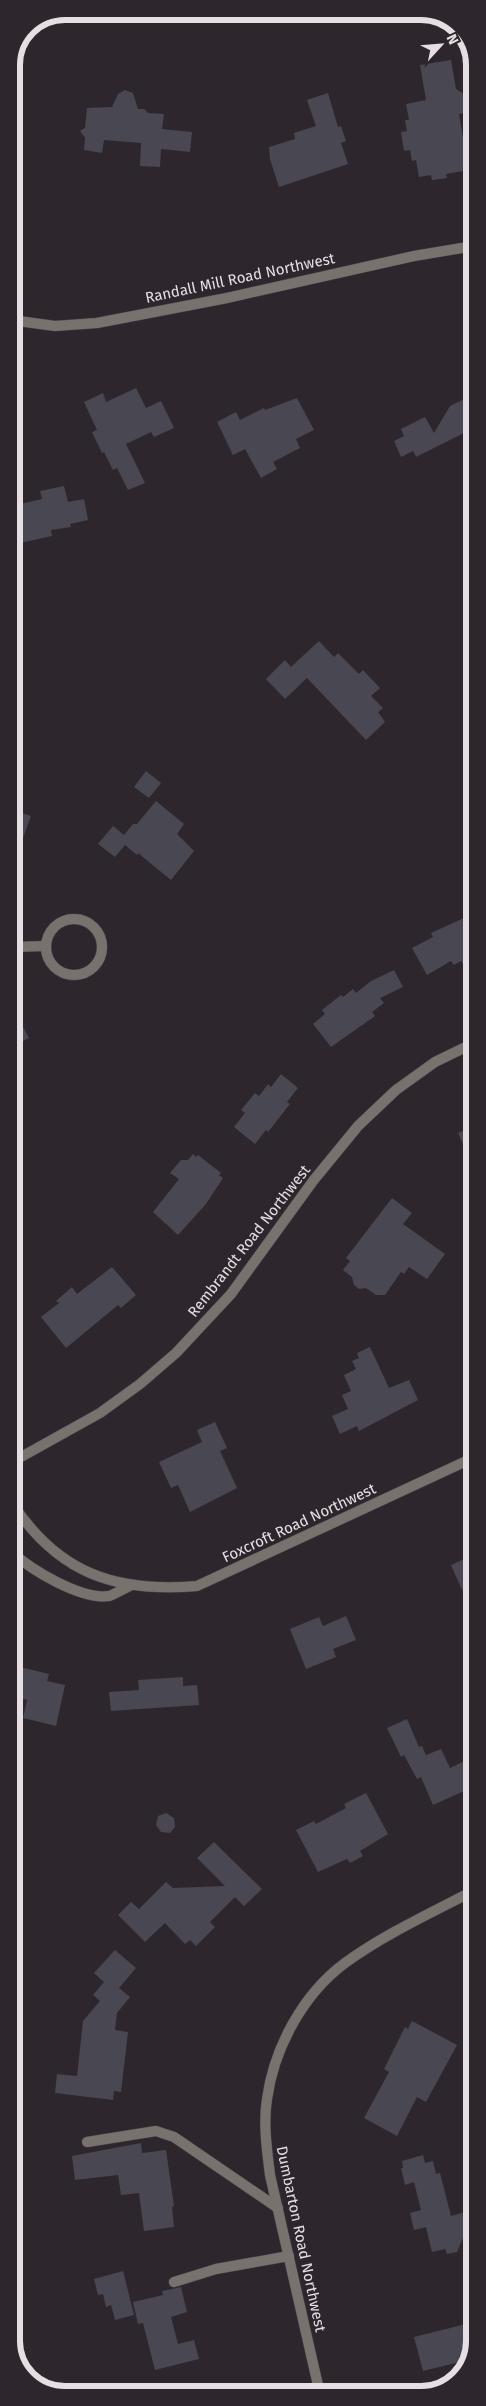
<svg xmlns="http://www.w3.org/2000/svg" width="486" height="2406" font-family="'Fira Sans',sans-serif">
<rect width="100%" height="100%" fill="#2e262d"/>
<g fill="#494752">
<polygon points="451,60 456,89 464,94 467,113 459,114 465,150 472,149 474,169 446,174 447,178 432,180 431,175 419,177 416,160 412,161 410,150 404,151 401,132 407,131 405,120 409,120 406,104 426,100 420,65"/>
<polygon points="125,90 133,93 138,109 144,109 148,113 164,114 162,129 192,132 190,152 161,149 160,167 140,166 141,143 104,140 102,153 84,150 85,138 80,131 85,128 87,108 112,107 118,94"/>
<polygon points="328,93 338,127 341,126 346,141 341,143 348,164 279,187 270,159 269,147 295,139 294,133 316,126 307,100"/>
<polygon points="136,388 146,408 161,401 174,428 154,437 151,432 126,444 145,483 128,490 117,468 113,470 104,452 102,453 92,432 97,430 84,402 103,393 106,402"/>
<polygon points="297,398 314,430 296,439 300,448 273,462 277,469 261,478 245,449 233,455 217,422 236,412 240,420 264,408 265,410"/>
<polygon points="464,399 469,409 474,406 474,428 416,457 413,451 401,457 394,441 404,436 401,429 425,417 434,433 450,406"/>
<polygon points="64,486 68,502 84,499 88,520 70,524 71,527 51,530 52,536 11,545 11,506 42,499 40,491"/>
<polygon points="319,641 334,657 338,653 359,674 363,670 380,688 371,696 383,708 378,712 385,722 366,740 307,678 285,699 266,679 285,660 291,667"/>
<polygon points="146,771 161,783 149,798 134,787"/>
<polygon points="156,801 184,824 177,834 194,851 171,880 138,853 137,855 125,845 115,857 98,844 113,826 124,835 133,824 137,824"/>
<polygon points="11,809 31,816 23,838 11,834"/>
<polygon points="464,918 474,936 474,957 463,964 461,961 454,965 451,961 427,975 412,948 433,937 431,933"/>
<polygon points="394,970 403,987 380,998 384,1003 372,1012 375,1016 331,1047 313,1024 325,1014 322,1010 341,995 343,997 353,989 356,993 371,981"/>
<polygon points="11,1004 29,1038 11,1047"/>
<polygon points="281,1074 298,1088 287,1102 290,1104 268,1132 266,1130 255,1144 234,1127 245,1113 241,1110 255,1093 259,1096 268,1084 271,1087"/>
<polygon points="474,1126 474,1168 458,1133"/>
<polygon points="193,1154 196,1157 198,1155 221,1173 219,1175 223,1178 206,1204 178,1235 153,1212 179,1179 170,1173 181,1160 188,1160"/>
<polygon points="392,1198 412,1213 403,1224 445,1254 427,1279 409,1267 404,1274 401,1272 385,1295 376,1295 366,1288 359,1289 354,1285 352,1277 343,1270 350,1261 346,1258"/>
<polygon points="112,1267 136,1295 121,1308 118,1305 66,1348 41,1317 59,1303 56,1301 72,1287 77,1294"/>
<polygon points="370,1347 389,1388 409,1380 418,1400 359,1431 357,1426 340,1434 332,1416 348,1409 342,1395 351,1391 344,1375 356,1369 352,1361 359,1358 357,1353"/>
<polygon points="215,1422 227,1448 220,1451 237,1488 190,1512 178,1485 171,1488 159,1462 202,1442 197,1430"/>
<polygon points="475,1554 475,1584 462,1590 451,1565"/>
<polygon points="346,1616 356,1640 333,1649 336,1657 306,1669 290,1629 319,1617 323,1626"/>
<polygon points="12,1665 49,1674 47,1681 65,1685 56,1726 23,1718 27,1700 12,1696"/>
<polygon points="183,1677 183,1686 197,1685 199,1705 111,1711 109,1692 139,1690 138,1680"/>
<polygon points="407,1719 419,1747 422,1746 426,1755 441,1749 450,1768 475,1756 475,1786 433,1805 421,1777 417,1779 404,1755 401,1757 387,1728"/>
<polygon points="366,1793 388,1834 360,1851 363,1856 350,1863 347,1859 318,1872 296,1830 314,1821 316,1824 346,1808 344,1804"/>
<polygon points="166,1813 174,1818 175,1827 170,1833 161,1832 156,1825 158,1816"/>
<polygon points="214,1842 262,1889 244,1906 235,1897 210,1922 215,1927 196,1946 190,1940 185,1944 165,1923 145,1942 118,1915 131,1902 139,1909 166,1882 173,1888 225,1886 197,1858"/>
<polygon points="115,1950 136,1968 119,1988 130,1997 117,2013 115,2030 128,2032 121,2092 114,2091 113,2100 55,2093 57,2074 77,2076 83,2021 100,2001 93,1995 104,1982 94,1973"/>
<polygon points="412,2021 457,2045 426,2102 417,2097 397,2136 364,2118 389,2072 384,2069 405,2027 408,2029"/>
<polygon points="141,2143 142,2153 166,2150 174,2206 172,2207 174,2227 144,2231 139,2193 121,2195 118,2175 75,2180 72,2156"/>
<polygon points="423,2155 425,2163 433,2161 436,2174 440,2173 451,2216 465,2212 468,2226 457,2252 447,2254 445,2249 432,2252 426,2227 414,2230 410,2213 421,2210 414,2182 405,2185 401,2168 403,2168 402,2161"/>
<polygon points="123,2271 134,2315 115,2320 111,2305 106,2307 103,2294 98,2295 94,2279"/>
<polygon points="181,2287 187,2312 171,2317 178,2344 194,2340 199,2359 155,2370 143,2323 138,2324 133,2302 163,2295 162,2291"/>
<polygon points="466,2324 472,2349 468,2360 423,2371 414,2337"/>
</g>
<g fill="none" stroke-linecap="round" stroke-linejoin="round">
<g stroke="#4b444a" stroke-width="11">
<g id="service">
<polyline points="87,2142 156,2131 174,2137 278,2208"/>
<polyline points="174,2282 216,2269 289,2256"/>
</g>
</g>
<g stroke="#4b444a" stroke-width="11">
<g id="minor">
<circle cx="74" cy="947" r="28"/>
<polyline points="11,947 46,946"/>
<polyline points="12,1462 100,1413 140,1384 176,1353 231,1294 313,1181 358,1126 396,1090 435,1062 474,1043"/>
<path d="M 12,1503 C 58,1573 115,1593 197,1586 L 475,1457"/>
<path d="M 12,1552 C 31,1570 81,1600 109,1596 C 115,1594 123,1589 130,1586"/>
<path d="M 320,2394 L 270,2175 C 267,2150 263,2124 267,2099 C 274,2048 303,1994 345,1963 C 385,1934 431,1913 475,1890"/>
</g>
</g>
<g stroke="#4b444a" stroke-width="11">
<polyline id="tertiary" points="11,320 55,326 97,323 227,298 414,256 474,246"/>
</g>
<use href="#service" stroke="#77726e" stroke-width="10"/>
<use href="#minor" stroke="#77726e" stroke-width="10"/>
<use href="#tertiary" stroke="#77726e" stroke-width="10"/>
</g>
<g text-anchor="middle" stroke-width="5" stroke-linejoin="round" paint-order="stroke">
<g font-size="15" fill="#e5dfe4" stroke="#2e262d">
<text transform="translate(240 278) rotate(-12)" y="5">Randall Mill Road Northwest</text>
<text transform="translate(249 1241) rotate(-52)" y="5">Rembrandt Road Northwest</text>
<text transform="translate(299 1523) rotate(-25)" y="5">Foxcroft Road Northwest</text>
<text transform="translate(301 2239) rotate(78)" y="5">Dumbarton Road Northwest</text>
</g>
</g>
<path d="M0 0H486V2406H0ZM65 20H421A45 45 0 0 1 466 65V2341A45 45 0 0 1 421 2386H65A45 45 0 0 1 20 2341V65A45 45 0 0 1 65 20Z" fill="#2e262d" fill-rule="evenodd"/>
<path fill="none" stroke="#e5dfe4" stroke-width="6" d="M65 20H421A45 45 0 0 1 466 65V2341A45 45 0 0 1 421 2386H65A45 45 0 0 1 20 2341V65A45 45 0 0 1 65 20Z"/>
<g transform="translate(441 45) rotate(64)" stroke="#2e262d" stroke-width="4" paint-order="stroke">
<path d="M0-4L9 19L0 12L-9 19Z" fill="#e5dfe4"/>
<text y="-8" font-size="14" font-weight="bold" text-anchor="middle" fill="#e5dfe4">N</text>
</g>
</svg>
